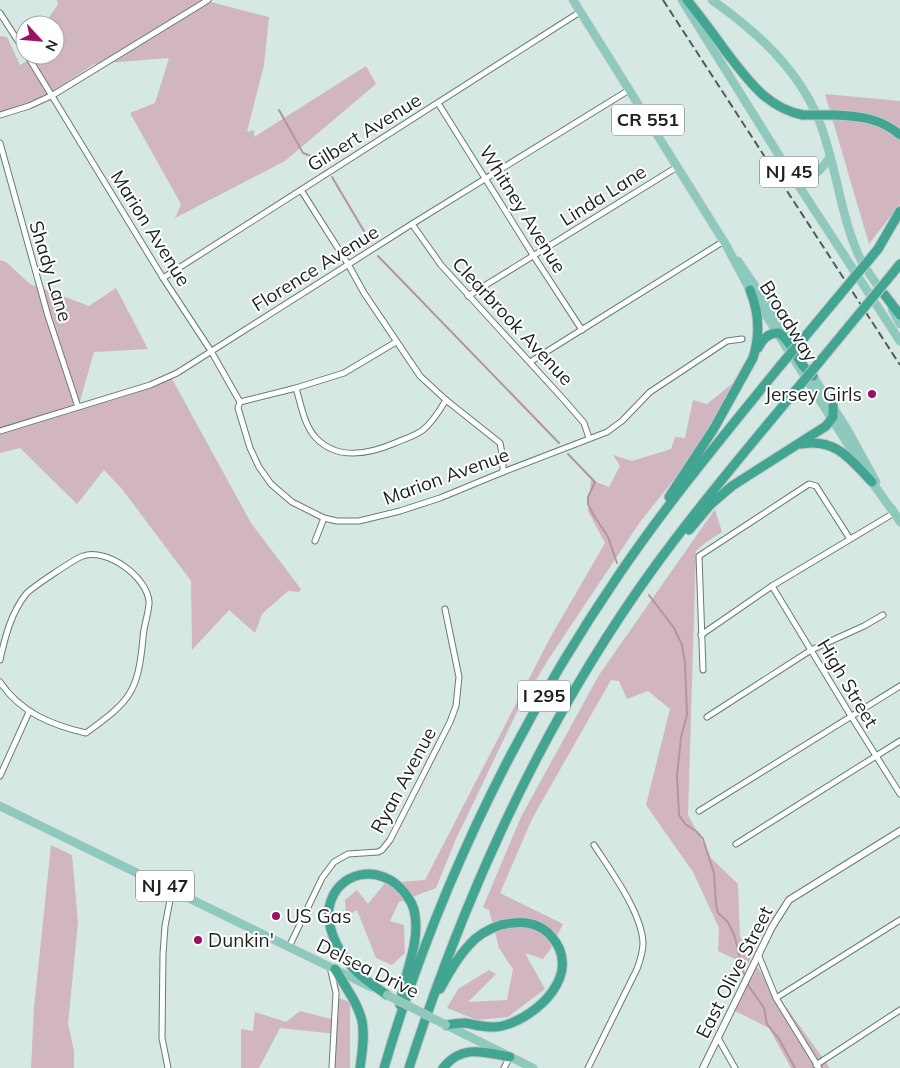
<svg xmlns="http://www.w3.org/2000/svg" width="900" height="1068" font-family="Mulish,sans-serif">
<rect width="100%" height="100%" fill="#d5e8e3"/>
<g fill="#d1b6c2">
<polygon points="57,0 203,0 269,17 264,65 247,132 254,130 254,137 366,66 376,84 285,161 175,218 181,204 130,113 155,103 169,58 94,64 51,93 53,99 0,116 0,36 7,37 20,65 37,55 55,55 55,25 44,25 58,4"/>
<polygon points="825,94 900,101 900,204 869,244"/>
<polygon points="0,260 6,262 30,284 89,306 116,288 148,349 94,352 78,408 171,377 251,523 301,589 299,592 288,591 262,614 255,633 229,610 192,650 191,581 122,489 104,470 77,504 20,448 0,453"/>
<polygon points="738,379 700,441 705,441 640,522 548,660 516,714 456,839 436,888 399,902 390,921 404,925 405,953 392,965 376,958 357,910 346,917 345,900 357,890 368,904 385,883 425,880 550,638 605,543 588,511 591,480 609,487 620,466 613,455 632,461 671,449 675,437 685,438 693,400 707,404"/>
<polygon points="715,509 722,532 705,543 696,551 688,815 711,858 738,884 740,936 751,957 746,969 737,960 718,951 719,928 693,872 646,805 670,709 648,691 627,699 619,681 611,680 532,819 500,893 563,924 550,950 543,959 525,953 545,989 508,1017 477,1020 447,1008 458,989 489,970 496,974 468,1002 507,1000 513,969 499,948 489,910 483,907 521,817 599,675"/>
<polygon points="51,845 72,855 78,922 68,1024 74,1051 74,1068 31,1068 34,1008"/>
<polygon points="755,964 830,1068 791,1068 769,1028 733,1010"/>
<polygon points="336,997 350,1002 350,1068 335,1068 336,1034 280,1028 259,1068 241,1068 241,1029 253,1031 255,1012 286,1022 300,1011 335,1020"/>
</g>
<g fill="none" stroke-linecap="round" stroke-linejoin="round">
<g stroke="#b494a2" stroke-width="2">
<polyline points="279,110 303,153 316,158 323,167"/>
<polyline points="332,177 371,243"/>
<polyline points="378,256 559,443"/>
<polyline points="568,454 595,482 588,497 588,504 593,514 608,537 617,563"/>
<polyline points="649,595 674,628 682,645 685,663 687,715 681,737 677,776 679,815 685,824 696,831 703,839 714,873 716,905 718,913 727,921 734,934 744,974"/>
<polyline points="748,985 764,1008 767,1024 779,1039 795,1068"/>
</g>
<g stroke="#697b76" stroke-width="7">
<g id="minor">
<polyline points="0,13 25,52"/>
<polyline points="27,55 163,278 211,351 240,402 238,408 250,448 259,467 271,484 292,502 324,518 337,521 359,521 400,511 440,498 503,472 607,432 622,421 650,392 727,341 742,339"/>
<polyline points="438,103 533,255 582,330"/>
<polyline points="0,115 29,106 53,95 208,0"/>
<polyline points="0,143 48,316 78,407"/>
<polyline points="301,190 348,264 364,293 420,376 446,400 500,443 503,459 503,472"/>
<polyline points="412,224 441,265 565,401 584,423 589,438"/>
<polyline points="163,278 580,12"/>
<polyline points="468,296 677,167"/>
<polyline points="530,362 724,241"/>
<path d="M 296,388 C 301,405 304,425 316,438 C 338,461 369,454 395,443 C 404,439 415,436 423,430 C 433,422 440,410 446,400"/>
<polyline points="240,402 296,388 344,373 396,342"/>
<polyline points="0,431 150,385 177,373 412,224 629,90"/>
<polyline points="315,541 324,518"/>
<polyline points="772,586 851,716 900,794"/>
<polyline points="701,635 772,586 894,513"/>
<path d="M 0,660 C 5,637 11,613 26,594 C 31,588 76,558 83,556 C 107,548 146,576 149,601 C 150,609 143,628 143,638 C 138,693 130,701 86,733 C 51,725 20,712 0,682"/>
<polyline points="703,670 699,556 809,484 816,486 850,539"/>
<polyline points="707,717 811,650 864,626 883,615"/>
<polyline points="0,776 29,712"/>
<polyline points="699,811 900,686"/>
<polyline points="736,844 900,741"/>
<polyline points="289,947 322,878 334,862 348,854 378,852 382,850 390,840 450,722 456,706 459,677 445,609"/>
<polyline points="758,954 776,998 819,1068"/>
<polyline points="330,967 336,993 332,1068"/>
<polyline points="776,998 900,920"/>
<polyline points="718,1038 735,1068"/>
<polyline points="816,1065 900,1010"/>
<polyline points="168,1068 162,1038 163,954 165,926 172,890"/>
<polyline points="504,1068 510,1057"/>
<path d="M 588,1068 L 637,969 C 640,961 643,952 643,943 C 642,913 611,871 594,845"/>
</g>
</g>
<g stroke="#697b76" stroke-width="8">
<polyline id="tertiary" points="703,1068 772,927 789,900 900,831"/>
</g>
<g stroke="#c4c6c5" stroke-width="9">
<g id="primary">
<polyline points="573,0 726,245 750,290 863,468"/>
<polyline points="682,0 780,157 900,341"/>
<path d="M 712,0 C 756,31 797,68 818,118 C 836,162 839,210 858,254 C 864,268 874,280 883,293"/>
<path d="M 790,173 C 812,180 818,175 830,157"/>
<polyline points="738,261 793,342"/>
<polyline points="892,309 900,324"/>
<polyline points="810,372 847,429 876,482"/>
<polyline points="869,478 894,513"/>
<polyline points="892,509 900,522"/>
<polyline points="0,806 371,987"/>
<polyline points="446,1025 533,1068"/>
</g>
</g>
<g stroke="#c4c6c5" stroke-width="11">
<g id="motorway">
<path d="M 687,0 C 701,17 714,35 727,53 C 748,80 767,108 803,115"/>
<path d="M 834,115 C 859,116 881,118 900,135"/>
<polyline points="878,249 900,211"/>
<polyline points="892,274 900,264"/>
<polyline points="884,294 900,315"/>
<polyline points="803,339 833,303"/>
<path d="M 758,348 C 762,340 769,332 779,333 C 794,343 798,366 813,376"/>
<polyline points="821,360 849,326"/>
<path d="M 801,444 C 836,438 850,459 872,482"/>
<path d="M 669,497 L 713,430 L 753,358 C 760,336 759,312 750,290"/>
<polyline points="689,530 711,504 732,486 826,426 833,417 833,406"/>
<path d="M 335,969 C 344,985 358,1003 362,1021 C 365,1036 362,1053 360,1068"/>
<path d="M 440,989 C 450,971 460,953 475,939 C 486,930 498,924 513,923 C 527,921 542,925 551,936 C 584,973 538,1017 502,1026 C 489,1029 477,1025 465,1023 C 458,1023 452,1024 446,1025"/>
<path d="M 387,995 C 373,985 357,975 347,961 C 337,948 326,925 329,908 C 336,870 381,863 404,892 C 410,900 414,906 415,915 C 420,946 403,975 400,1005"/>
<path d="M 384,1068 C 436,892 517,724 620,573 C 669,501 725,434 780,366"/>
<path d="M 409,1068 C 466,891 544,720 653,569 C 698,507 747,449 796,390"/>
<path d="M 443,1068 C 462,1044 484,1052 510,1057"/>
</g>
</g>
<use href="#minor" stroke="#fff" stroke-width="5"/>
<use href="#tertiary" stroke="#fff" stroke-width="6"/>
<use href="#primary" stroke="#8dc9bd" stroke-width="8"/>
<use href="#motorway" stroke="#41a591" stroke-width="9"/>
<polyline stroke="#515b58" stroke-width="2" stroke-dasharray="8 4" stroke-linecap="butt" points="663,0 900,365"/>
<g stroke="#c4c6c5" stroke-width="9" stroke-linecap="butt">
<polyline id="primary-bridge" points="387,995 446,1025"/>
</g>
<g stroke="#c4c6c5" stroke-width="11" stroke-linecap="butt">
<g id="motorway-bridge">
<polyline points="803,115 834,115"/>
<polyline points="833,303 878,249"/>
<polyline points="849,326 892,274"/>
<polyline points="780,366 803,339"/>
<polyline points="796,390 821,360"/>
</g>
</g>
<use href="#primary-bridge" stroke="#8dc9bd" stroke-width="8"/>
<use href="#motorway-bridge" stroke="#41a591" stroke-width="9"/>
</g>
<g fill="#991265" stroke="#fff" stroke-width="2">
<circle cx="872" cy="394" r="5"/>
<circle cx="276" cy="916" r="5"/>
<circle cx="198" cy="940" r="5"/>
</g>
<g text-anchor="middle" stroke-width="4" stroke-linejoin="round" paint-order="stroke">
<g fill="#fff" stroke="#5f6463" stroke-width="1">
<rect x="612" y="104.5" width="72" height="31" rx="4"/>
<rect x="760" y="156.5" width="58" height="31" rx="4"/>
<rect x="518" y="680.5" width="52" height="31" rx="4"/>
<rect x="136" y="870.5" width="58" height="31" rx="4"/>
</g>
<g font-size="18" font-weight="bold" fill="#1b2220">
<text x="648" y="126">CR 551</text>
<text x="789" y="178">NJ 45</text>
<text x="544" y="702">I 295</text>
<text x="165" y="892">NJ 47</text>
</g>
<g font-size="19" fill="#1b2220" stroke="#fff">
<text transform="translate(364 132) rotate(-32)" y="7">Gilbert Avenue</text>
<text transform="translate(603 195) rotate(-32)" y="7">Linda Lane</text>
<text transform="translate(523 209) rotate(58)" y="7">Whitney Avenue</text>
<text transform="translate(151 228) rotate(58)" y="7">Marion Avenue</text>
<text transform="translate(315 268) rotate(-32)" y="7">Florence Avenue</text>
<text transform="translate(51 271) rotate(73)" y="7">Shady Lane</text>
<text transform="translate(513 321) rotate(47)" y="7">Clearbrook Avenue</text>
<text transform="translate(789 321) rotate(58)" y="7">Broadway</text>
<text transform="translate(446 476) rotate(-20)" y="7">Marion Avenue</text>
<text transform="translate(848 683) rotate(59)" y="7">High Street</text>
<text transform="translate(403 780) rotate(-62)" y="7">Ryan Avenue</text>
<text transform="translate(368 968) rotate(26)" y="7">Delsea Drive</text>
<text transform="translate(734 972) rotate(-63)" y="7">East Olive Street</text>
</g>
<g font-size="19" fill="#1b2220" stroke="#fff" text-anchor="start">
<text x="862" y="401" text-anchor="end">Jersey Girls</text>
<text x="286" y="923">US Gas</text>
<text x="208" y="947">Dunkin'</text>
</g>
</g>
<g transform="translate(40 40) rotate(116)"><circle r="24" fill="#ffffff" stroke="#a4a7a6"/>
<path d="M0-4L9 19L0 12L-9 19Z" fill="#991265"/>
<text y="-8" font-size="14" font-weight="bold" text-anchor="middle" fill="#1b2220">N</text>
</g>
</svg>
